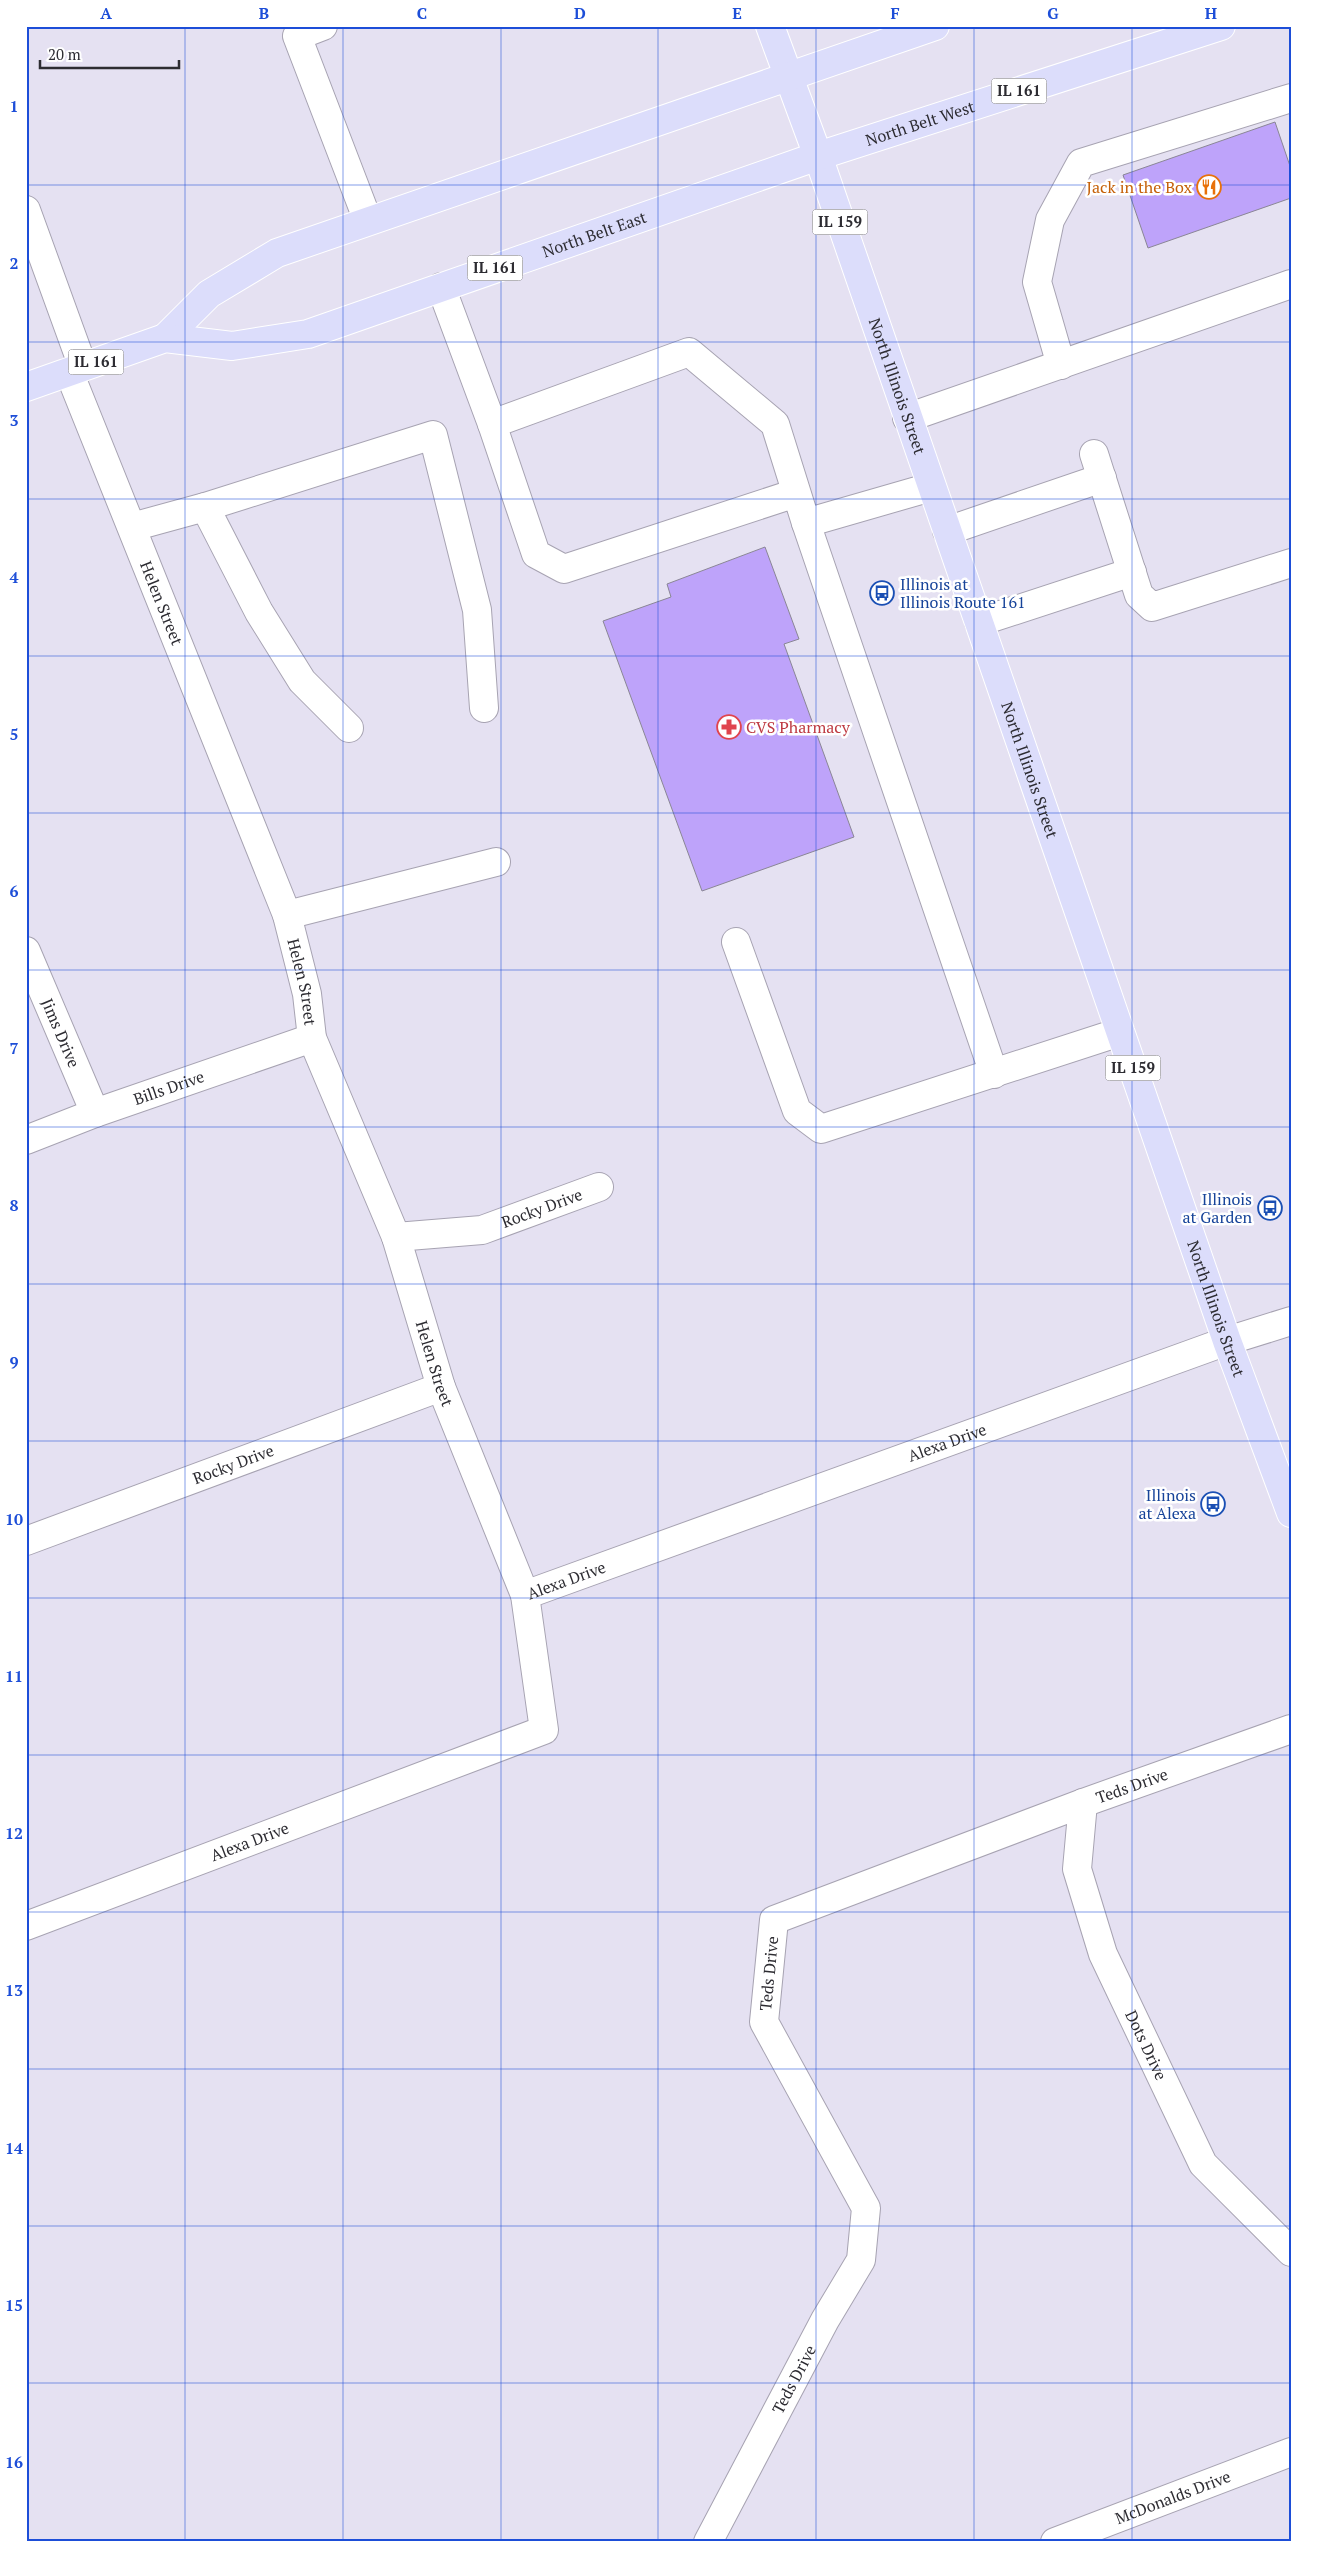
<svg xmlns="http://www.w3.org/2000/svg" width="1317" height="2568" font-family="'PT Serif',serif">
<rect width="100%" height="100%" fill="#e5e1f2"/>
<g fill="#bea3fa" stroke="#8a8695">
<polygon points="1275,122 1291,169 1291,198 1148,248 1123,175"/>
<polygon points="765,547 799,639 784,644 854,837 702,891 603,621 671,597 667,584"/>
</g>
<g fill="none" stroke-linecap="round" stroke-linejoin="round">
<g stroke="#a7a3b2" stroke-width="30">
<g id="minor">
<polyline points="323,26 297,36 368,221"/>
<polyline points="26,210 83,367"/>
<polyline points="441,287 492,424"/>
<polyline points="1061,365 1037,282 1050,220 1081,163 1291,98"/>
<path id="s1" d="M 69,372 L 287,915 L 307,994 L 312,1038 L 396,1237 L 441,1387 L 525,1595"/>
<polyline points="907,418 1291,284"/>
<polyline points="1094,454 1139,595 1152,607 1291,563"/>
<polyline points="796,493 564,569 536,554 492,424 689,352 775,424 806,523 994,1074"/>
<polyline points="205,507 259,612 302,681 349,728"/>
<polyline points="806,523 931,487"/>
<polyline points="132,527 205,507 433,435 477,610 484,708"/>
<polyline points="947,531 1102,478"/>
<polyline points="979,622 1132,572"/>
<polyline points="287,915 496,862"/>
<polyline points="736,942 797,1111 821,1129 1120,1032"/>
<path id="s2" d="M 26,951 L 95,1113"/>
<path id="s3" d="M 26,1140 L 95,1113 L 312,1038"/>
<path id="s4" d="M 396,1237 L 482,1230 L 599,1187"/>
<path id="s5" d="M 26,1541 L 441,1387"/>
<path id="s6" d="M 1083,1803 L 1077,1869 L 1103,1954 L 1203,2164 L 1291,2252"/>
<path id="s7" d="M 26,1926 L 544,1730 L 525,1595 L 1227,1341 L 1291,1321"/>
<path id="s8" d="M 708,2542 L 825,2320 L 861,2260 L 866,2208 L 764,2022 L 774,1920 L 1083,1803 L 1291,1729"/>
<path id="s9" d="M 1055,2542 L 1291,2452"/>
</g>
</g>
<g stroke="#fff" stroke-width="30">
<g id="major">
<path id="s10" d="M 770,26 L 818,156 L 1227,1341 L 1291,1513"/>
<polyline points="165,338 209,294 277,253 935,26"/>
<path id="s11" d="M 26,387 L 165,338 L 232,346 L 308,334 L 818,156 L 1221,26"/>
</g>
</g>
<use href="#minor" stroke="#fff" stroke-width="28"/>
<use href="#major" stroke="#dcddfb" stroke-width="28"/>
</g>
<path fill="none" stroke="#1d4ed8" stroke-width="1" stroke-opacity="0.55" d="M 185,26 L 185,2542M 343,26 L 343,2542M 501,26 L 501,2542M 658,26 L 658,2542M 816,26 L 816,2542M 974,26 L 974,2542M 1132,26 L 1132,2542M 26,185 L 1291,185M 26,342 L 1291,342M 26,499 L 1291,499M 26,656 L 1291,656M 26,813 L 1291,813M 26,970 L 1291,970M 26,1127 L 1291,1127M 26,1284 L 1291,1284M 26,1441 L 1291,1441M 26,1598 L 1291,1598M 26,1755 L 1291,1755M 26,1912 L 1291,1912M 26,2069 L 1291,2069M 26,2226 L 1291,2226M 26,2383 L 1291,2383"/>
<defs>
<g id="restaurant-ring" transform="scale(1.25)"><circle r="9.5" fill="#fff" stroke="#e8710a" stroke-width="1.5"/><path d="M-5-6h1v4h1v-4h1v4h1v-4h1v5L-1.5 .5V6h-2V.5L-5-1ZM5-6V6H3V1.5H1.5Q1.5-4 5-6Z" fill="#e8710a"/></g>
<g id="bus-ring" transform="scale(1.25)"><circle r="9.5" fill="#fff" stroke="#1a4fb4" stroke-width="1.5"/><path d="M-5-6H5V4H4V6H2V4H-2V6H-4V4H-5ZM-3.5-4V0h7V-4ZM-3.5 1.2v1.5H-2V1.2ZM2 1.2v1.5H3.5V1.2Z" fill="#1a4fb4"/></g>
<g id="pharmacy-ring" transform="scale(1.25)"><circle r="9.5" fill="#fff" stroke="#e0444e" stroke-width="1.5"/><path d="M-2-6h4v4h4v4h-4v4h-4v-4h-4v-4h4Z" fill="#e0444e"/></g>
</defs>
<g fill-rule="evenodd">
<use href="#restaurant-ring" x="1209" y="187"/>
<use href="#bus-ring" x="882" y="593"/>
<use href="#pharmacy-ring" x="729" y="727"/>
<use href="#bus-ring" x="1270" y="1208"/>
<use href="#bus-ring" x="1213" y="1504"/>
</g>
<g text-anchor="middle" stroke-width="5" stroke-linejoin="round" paint-order="stroke">
<g fill="#fff" stroke="#6c6b70" stroke-width="1">
<rect x="991.5" y="78.5" width="55" height="25" rx="4"/>
<rect x="812.5" y="209.5" width="55" height="25" rx="4"/>
<rect x="467.5" y="255.5" width="55" height="25" rx="4"/>
<rect x="68.5" y="349.5" width="55" height="25" rx="4"/>
<rect x="1105.5" y="1055.5" width="55" height="25" rx="4"/>
</g>
<g font-size="15" font-weight="bold" fill="#2d2c32">
<text x="1019" y="96">IL 161</text>
<text x="840" y="227">IL 159</text>
<text x="495" y="273">IL 161</text>
<text x="96" y="367">IL 161</text>
<text x="1133" y="1073">IL 159</text>
</g>
<g font-size="16" fill="#2d2c32" stroke="#fff">
<text dy="6" stroke="none"><textPath href="#s11" startOffset="939">North Belt West</textPath></text>
<text dy="6" stroke="none"><textPath href="#s11" startOffset="595">North Belt East</textPath></text>
<text dy="6" stroke="none"><textPath href="#s10" startOffset="382">North Illinois Street</textPath></text>
<text dy="6" stroke="none"><textPath href="#s1" startOffset="249">Helen Street</textPath></text>
<text dy="6" stroke="none"><textPath href="#s10" startOffset="788">North Illinois Street</textPath></text>
<text dy="6" stroke="none"><textPath href="#s1" startOffset="654">Helen Street</textPath></text>
<text dy="6" stroke="none"><textPath href="#s2" startOffset="89">Jims Drive</textPath></text>
<text dy="6" stroke="none"><textPath href="#s3" startOffset="152">Bills Drive</textPath></text>
<text dy="6" stroke="none"><textPath href="#s4" startOffset="150">Rocky Drive</textPath></text>
<text dy="6" stroke="none"><textPath href="#s10" startOffset="1358">North Illinois Street</textPath></text>
<text dy="6" stroke="none"><textPath href="#s1" startOffset="1059">Helen Street</textPath></text>
<text dy="6" stroke="none"><textPath href="#s7" startOffset="1139">Alexa Drive</textPath></text>
<text dy="6" stroke="none"><textPath href="#s5" startOffset="221">Rocky Drive</textPath></text>
<text dy="6" stroke="none"><textPath href="#s7" startOffset="734">Alexa Drive</textPath></text>
<text dy="6" stroke="none"><textPath href="#s8" startOffset="1070">Teds Drive</textPath></text>
<text dy="6" stroke="none"><textPath href="#s7" startOffset="239">Alexa Drive</textPath></text>
<text dy="6" stroke="none"><textPath href="#s8" startOffset="634">Teds Drive</textPath></text>
<text dy="6" stroke="none"><textPath href="#s6" startOffset="256">Dots Drive</textPath></text>
<text dy="6" stroke="none"><textPath href="#s8" startOffset="184">Teds Drive</textPath></text>
<text dy="6" stroke="none"><textPath href="#s9" startOffset="126">McDonalds Drive</textPath></text>
</g>
<g font-size="16" fill="#c56008" stroke="#fff" text-anchor="end">
<text x="1192" y="193">Jack in the Box</text>
</g>
<g font-size="16" fill="#164399" stroke="#fff" text-anchor="end">
<text x="900" y="590" text-anchor="start">Illinois at<tspan x="900" dy="18">Illinois Route 161</tspan></text>
<text x="1252" y="1205">Illinois<tspan x="1252" dy="18">at Garden</tspan></text>
<text x="1196" y="1501">Illinois<tspan x="1196" dy="18">at Alexa</tspan></text>
</g>
<g font-size="16" fill="#be3a42" stroke="#fff" text-anchor="start">
<text x="746" y="733">CVS Pharmacy</text>
</g>
</g>
<rect width="1317" height="2568" fill="none" stroke="#ffffff" stroke-width="55"/>
<path d="M40 60v8h139v-8" fill="none" stroke="#2d2c32" stroke-width="2.5"/>
<text x="48" y="60" font-size="15" fill="#2d2c32" stroke="#ffffff" stroke-width="4" paint-order="stroke">20 m</text>
<rect x="28" y="28" width="1262" height="2512" fill="none" stroke="#1d4ed8" stroke-width="2"/>
<g font-size="16" text-anchor="middle" font-weight="bold" fill="#1d4ed8">
<text x="106" y="19">A</text>
<text x="264" y="19">B</text>
<text x="422" y="19">C</text>
<text x="580" y="19">D</text>
<text x="737" y="19">E</text>
<text x="895" y="19">F</text>
<text x="1053" y="19">G</text>
<text x="1211" y="19">H</text>
<text x="14" y="112">1</text>
<text x="14" y="269">2</text>
<text x="14" y="426">3</text>
<text x="14" y="583">4</text>
<text x="14" y="740">5</text>
<text x="14" y="897">6</text>
<text x="14" y="1054">7</text>
<text x="14" y="1211">8</text>
<text x="14" y="1368">9</text>
<text x="14" y="1525">10</text>
<text x="14" y="1682">11</text>
<text x="14" y="1839">12</text>
<text x="14" y="1996">13</text>
<text x="14" y="2154">14</text>
<text x="14" y="2311">15</text>
<text x="14" y="2468">16</text>
</g>
</svg>
